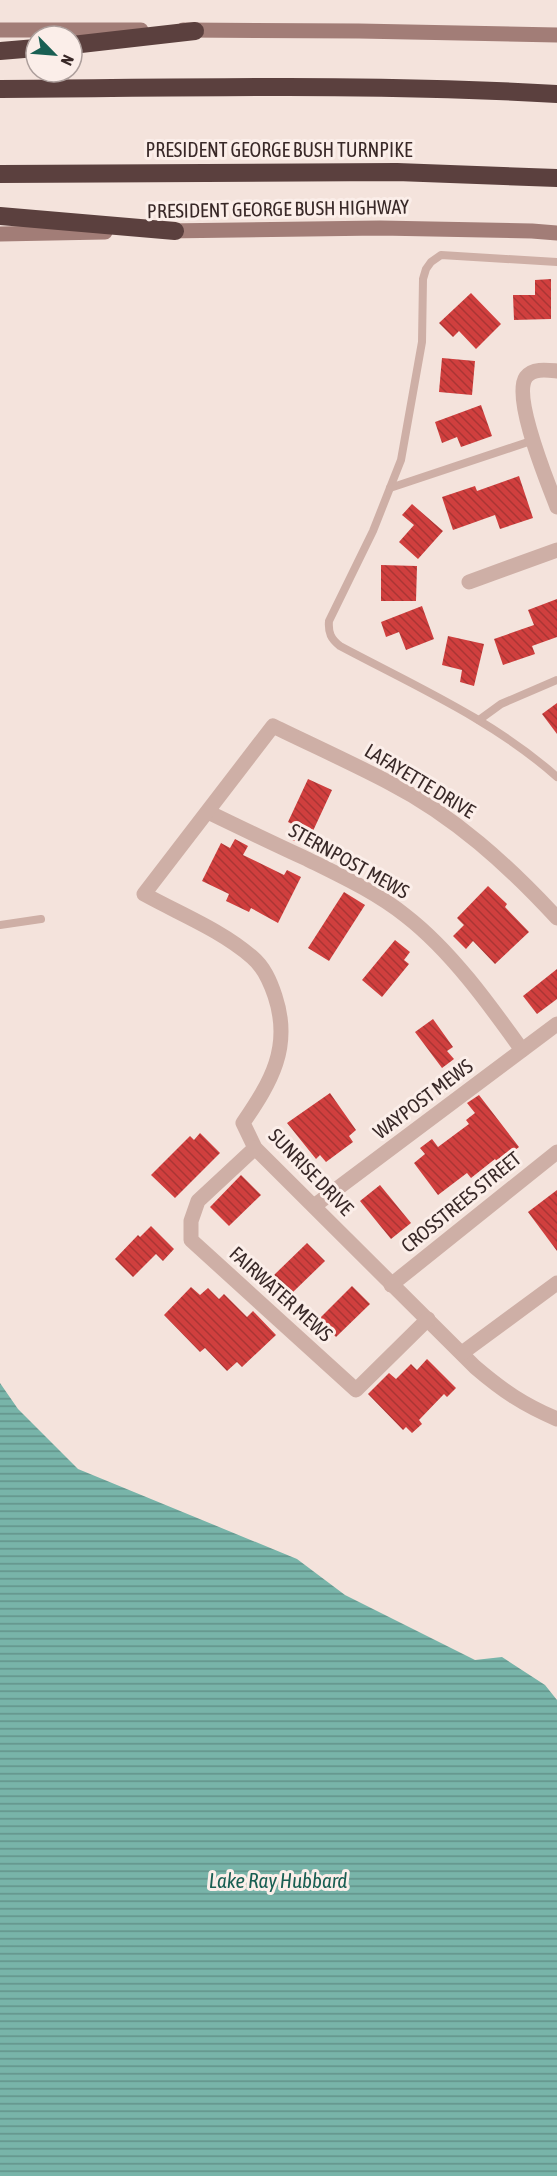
<svg xmlns="http://www.w3.org/2000/svg" width="557" height="2176" font-family="'Asap Condensed',sans-serif">
<defs>
<pattern id="water-rules" width="6" height="5" patternUnits="userSpaceOnUse" patternTransform="scale(1.5)"><rect width="6" height="5" fill="#78b4a9"/><path d="M0 2.5h6" fill="none" stroke="#63928a"/></pattern>
<pattern id="building-back-hatch" width="6" height="6" patternUnits="userSpaceOnUse" patternTransform="scale(1.5)"><rect width="6" height="6" fill="#d03f3e"/><path d="M-1 5l2 2M0 0l6 6M5-1l2 2" fill="none" stroke="#aa3534"/></pattern>
</defs>
<rect width="100%" height="100%" fill="#f4e3dc"/>
<polygon fill="url(#water-rules)" points="0,1383 18,1409 78,1469 297,1559 345,1595 475,1660 502,1657 545,1685 557,1700 557,2176 0,2176"/>
<g fill="url(#building-back-hatch)">
<polygon points="551,279 551,319 514,320 513,295 535,295 535,280"/>
<polygon points="471,293 501,324 476,349 459,331 453,337 439,323"/>
<polygon points="442,358 475,361 472,395 439,392"/>
<polygon points="481,405 492,436 461,447 457,437 442,443 435,422"/>
<polygon points="519,476 533,518 500,529 495,515 453,530 442,497 475,486 477,491"/>
<polygon points="412,504 443,531 418,559 399,542 414,525 402,515"/>
<polygon points="381,565 417,566 416,601 381,601"/>
<polygon points="557,599 557,637 532,646 535,654 503,665 494,639 534,625 528,610"/>
<polygon points="422,606 434,639 406,650 399,632 386,637 381,622"/>
<polygon points="448,636 484,644 474,686 460,682 462,670 442,665"/>
<polygon points="557,703 557,734 542,714"/>
<polygon points="308,779 332,790 306,846 290,839 296,826 288,822"/>
<polygon points="235,839 248,846 243,855 284,875 287,870 301,877 278,923 251,908 249,912 226,901 229,894 202,881 221,843 230,848"/>
<polygon points="488,886 507,904 505,907 529,932 495,964 473,941 466,949 453,936 464,925 457,918"/>
<polygon points="344,892 365,905 329,961 308,948"/>
<polygon points="395,940 410,952 404,960 409,964 382,997 362,980"/>
<polygon points="557,969 557,999 537,1014 523,996"/>
<polygon points="433,1019 453,1047 447,1051 454,1059 442,1068 415,1032"/>
<polygon points="330,1093 356,1130 349,1136 353,1142 326,1162 320,1155 316,1159 287,1123"/>
<polygon points="479,1095 519,1147 498,1163 495,1159 471,1178 467,1173 438,1195 414,1163 425,1154 420,1148 432,1139 438,1147 469,1124 466,1120 475,1113 467,1103"/>
<polygon points="200,1133 220,1153 175,1198 151,1175 190,1136 194,1140"/>
<polygon points="241,1175 261,1195 229,1226 210,1207"/>
<polygon points="380,1185 411,1223 391,1239 360,1201"/>
<polygon points="557,1190 557,1251 528,1212"/>
<polygon points="151,1226 174,1249 163,1261 156,1254 133,1277 115,1259 138,1235 140,1237"/>
<polygon points="307,1243 325,1261 292,1293 274,1275"/>
<polygon points="352,1286 370,1304 336,1337 319,1319"/>
<polygon points="191,1287 200,1295 208,1288 219,1299 224,1294 247,1317 253,1311 276,1335 242,1367 237,1362 227,1371 205,1348 200,1352 164,1315"/>
<polygon points="427,1359 456,1388 447,1397 444,1394 419,1420 422,1424 412,1433 406,1427 403,1430 368,1394 389,1373 396,1379 411,1364 417,1370"/>
</g>
<g fill="none" stroke-linecap="round" stroke-linejoin="round">
<g stroke="#ceafa6" stroke-width="8">
<path d="M 557,262 L 441,255 L 431,262 L 426,269 L 423,279 L 422,342 L 401,460 L 373,531 L 329,621 C 328,633 331,639 340,646 C 415,686 493,720 557,777"/>
<polyline points="390,488 534,440"/>
<polyline points="479,720 501,704 557,680"/>
<polyline points="0,925 41,919"/>
</g>
<g stroke="#ceafa6" stroke-width="15">
<path d="M 557,371 C 547,370 533,368 526,377 C 512,397 548,483 557,507"/>
<polyline points="469,582 557,550"/>
<path d="M 208,812 C 241,828 274,844 307,859 C 341,876 376,892 406,916 C 451,951 489,1004 522,1050"/>
<path d="M 557,918 C 508,865 454,816 390,783 C 352,763 312,745 273,726 L 144,894 C 180,914 221,930 252,957 C 264,967 270,981 275,996 C 292,1047 271,1082 243,1123 L 255,1148 L 475,1367 C 503,1391 524,1405 557,1419"/>
<polyline points="255,1148 198,1201 191,1221 191,1240 356,1390 428,1319"/>
<polyline points="314,1206 557,1024"/>
<polyline points="391,1285 557,1152"/>
<polyline points="462,1353 557,1283"/>
</g>
<g stroke="#a27d77" stroke-width="15">
<polyline points="0,30 141,30"/>
<polyline points="183,30 359,31 557,35"/>
<polyline points="165,231 380,228 532,231 557,233"/>
<polyline points="0,234 105,232"/>
</g>
<g stroke="#5b403e" stroke-width="18">
<polyline points="72,45 195,31"/>
<polyline points="0,51 36,48"/>
<path d="M 0,89 C 186,88 372,83 557,94"/>
<polyline points="0,174 397,172 557,178"/>
<polyline points="0,216 175,231"/>
</g>
</g>
<g text-anchor="middle" stroke-width="6" stroke-linejoin="round" paint-order="stroke">
<g font-size="20" fill="#392928" stroke="#fbeee9">
<text x="279" y="157">PRESIDENT GEORGE BUSH TURNPIKE</text>
<text transform="translate(278 209) rotate(-1)" y="7">PRESIDENT GEORGE BUSH HIGHWAY</text>
<text transform="translate(420 781) rotate(31)" y="7">LAFAYETTE DRIVE</text>
<text transform="translate(349 861) rotate(29)" y="7">STERNPOST MEWS</text>
<text transform="translate(423 1099) rotate(-37)" y="7">WAYPOST MEWS</text>
<text transform="translate(311 1172) rotate(46)" y="7">SUNRISE DRIVE</text>
<text transform="translate(461 1202) rotate(-39)" y="7">CROSSTREES STREET</text>
<text transform="translate(281 1294) rotate(42)" y="7">FAIRWATER MEWS</text>
</g>
<g font-size="21" font-style="italic" fill="#195f53" stroke="#fbeee9">
<text x="278" y="1888">Lake Ray Hubbard</text>
</g>
</g>
<g transform="translate(54 54) rotate(115)"><circle r="28" fill="#fbeee9" stroke="#ad9f9c" stroke-width="1.5"/>
<path d="M0-4.5L10 22L0 15L-10 22Z" fill="#195f53"/>
<text y="-9" font-size="16" font-weight="bold" text-anchor="middle" fill="#392928">N</text>
</g>
</svg>
